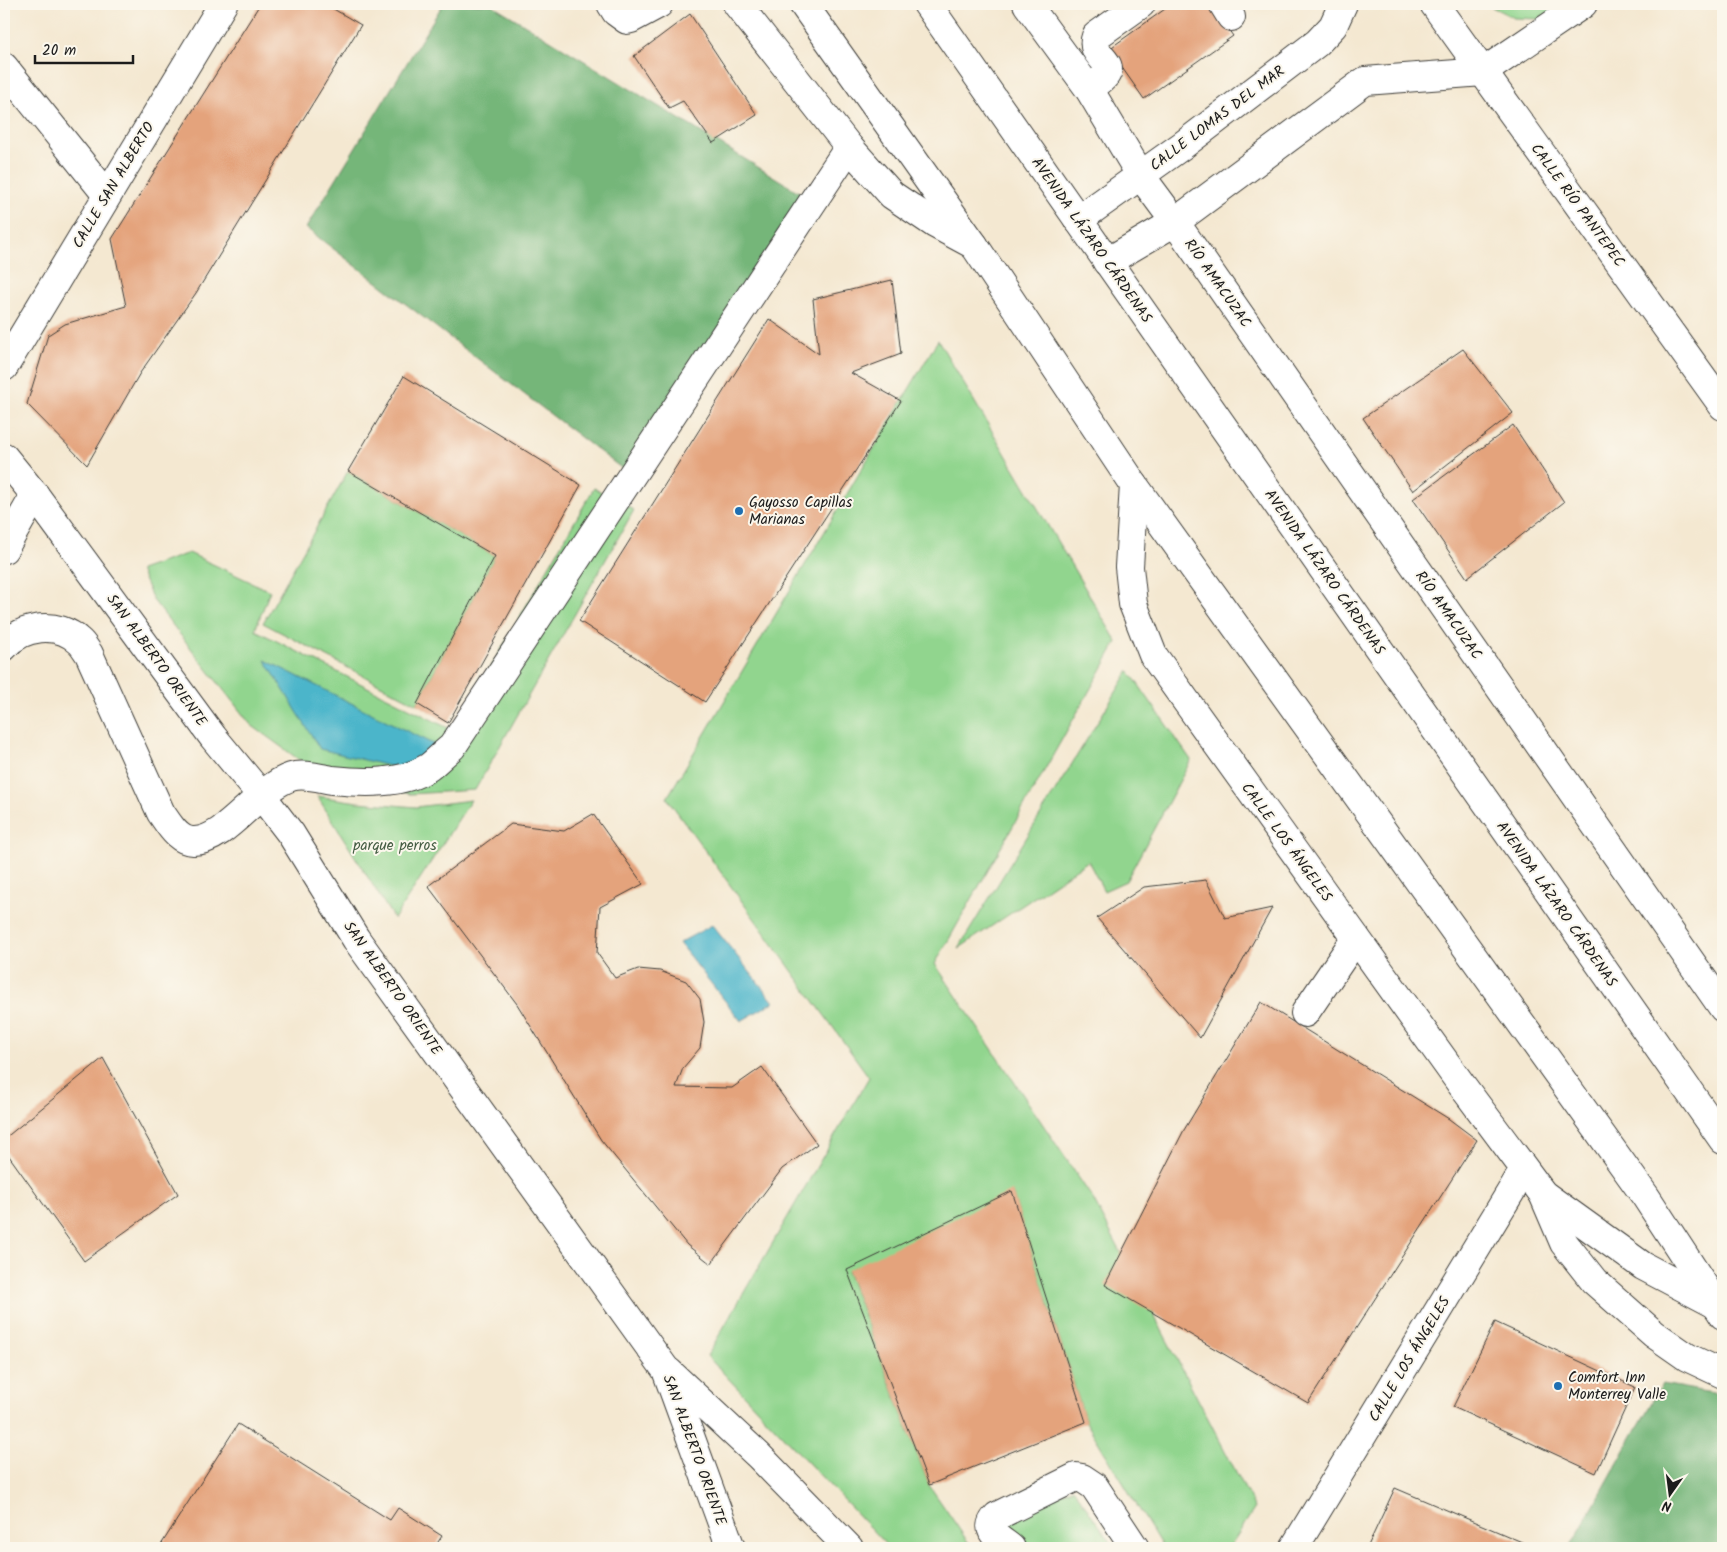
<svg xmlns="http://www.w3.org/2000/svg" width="1727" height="1552" font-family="Kalam,sans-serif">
<rect width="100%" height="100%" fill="#fbf7ec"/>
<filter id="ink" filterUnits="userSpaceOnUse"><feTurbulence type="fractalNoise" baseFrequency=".02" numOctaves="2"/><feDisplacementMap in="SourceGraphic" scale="10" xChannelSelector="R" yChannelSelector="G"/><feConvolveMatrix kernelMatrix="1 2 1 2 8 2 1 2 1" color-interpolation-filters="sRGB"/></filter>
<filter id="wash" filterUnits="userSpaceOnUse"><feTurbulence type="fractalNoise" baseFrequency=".0096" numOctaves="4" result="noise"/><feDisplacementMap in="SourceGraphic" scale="20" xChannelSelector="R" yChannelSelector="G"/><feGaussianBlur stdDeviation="1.12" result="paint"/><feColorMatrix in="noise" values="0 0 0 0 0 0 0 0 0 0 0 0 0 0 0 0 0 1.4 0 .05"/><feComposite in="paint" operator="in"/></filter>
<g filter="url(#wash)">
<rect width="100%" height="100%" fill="#f4e8d1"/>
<g fill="#91d58e" stroke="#567855">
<polygon points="1486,4 1564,4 1539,19 1514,18"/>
<polygon points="938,340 1117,642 935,964 1093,1199 1255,1508 1229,1548 1163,1548 1086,1422 1012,1192 847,1271 929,1485 968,1542 975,1548 889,1548 707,1356 869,1077 667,798"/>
<polygon points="348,471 495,556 417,704 263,623"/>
<polygon points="594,488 634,510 475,790 410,794 316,772 251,725 153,600 140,570 189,553 270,591 255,630 454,731"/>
<polygon points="1129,671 1191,760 1126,881 1104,891 1088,861 958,949"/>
<polygon points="317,796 358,802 416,807 471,800 394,919"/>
<polygon points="1073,1488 1115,1548 1032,1548 1014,1533 1008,1517"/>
</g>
<g fill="#74b679" stroke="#48694a">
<polygon points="443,4 491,4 812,200 625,471 306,228"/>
<polygon points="1662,1384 1723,1395 1723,1548 1570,1548"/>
</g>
<g fill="#4cb5ca" stroke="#346873">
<polygon points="265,660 441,748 409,771 320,749"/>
<polygon points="712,925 774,1002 741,1021 679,943"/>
</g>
<g id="blocks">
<g fill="#e4a37c">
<polygon points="260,4 325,4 361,25 196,293 140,373 87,465 27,404 48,335 65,324 126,306 112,239"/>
<polygon points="1172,4 1210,4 1233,36 1144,99 1109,49"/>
<polygon points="690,14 757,115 713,143 683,101 669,108 634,56"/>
<polygon points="892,280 901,354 851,373 901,401 705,702 579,621 769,319 819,354 813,299"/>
<polygon points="1463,349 1513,413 1413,491 1363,418"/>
<polygon points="404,376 581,485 448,723 417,704 495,556 348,471"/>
<polygon points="1513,425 1564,502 1467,578 1413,499"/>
<polygon points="593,814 643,884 600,907 597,953 615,978 638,969 660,971 686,981 700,999 704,1022 700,1048 683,1068 676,1087 732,1088 762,1067 817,1144 782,1169 711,1264 687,1245 601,1140 517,1004 428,886 511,824 564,831"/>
<polygon points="1206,880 1225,918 1272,908 1200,1038 1097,918 1144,887"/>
<polygon points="1261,1002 1449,1119 1477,1140 1308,1403 1105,1285 1184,1130"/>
<polygon points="103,1058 178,1194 84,1261 4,1149 4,1139"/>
<polygon points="1012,1191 1086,1422 929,1485 847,1270"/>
<polygon points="1495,1322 1635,1387 1596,1473 1453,1407"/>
<polygon points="238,1424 390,1520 398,1508 442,1536 434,1548 159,1548"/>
<polygon points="1395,1488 1536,1548 1367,1548"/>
</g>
</g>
</g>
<g filter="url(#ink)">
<use href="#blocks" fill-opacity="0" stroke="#3c3b37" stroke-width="1"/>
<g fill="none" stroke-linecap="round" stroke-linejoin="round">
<g stroke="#3c3b37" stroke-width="30">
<g id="minor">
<polyline points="611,4 616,12 627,20 631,19 659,4"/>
<polyline points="737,4 849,147 892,195 935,224 974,245"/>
<polyline points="1027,4 1089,89 1141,176 1175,222 1107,262"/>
<polyline points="1223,4 1231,17"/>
<polyline points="1434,4 1723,406"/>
<polyline points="1583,4 1483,72 1365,81 1175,222 1723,1008"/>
<polyline points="4,67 107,195"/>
<path d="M 1089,89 C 1094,85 1101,81 1105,76 C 1117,60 1088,57 1096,36 L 1141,4"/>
<polyline points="1078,220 1183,145 1317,43 1333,26 1343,4"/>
<polyline points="4,367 223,4"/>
<polyline points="4,457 35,495 213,737 261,795 291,834 356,939 666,1370 731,1548"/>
<polyline points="1134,485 1129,567 1133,604 1153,655 1461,1084 1543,1194 1643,1266 1715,1304"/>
<polyline points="4,549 35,495"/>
<path d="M 4,647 C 22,625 58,621 79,641 C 83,644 86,650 89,654 L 161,813 C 169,824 178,842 194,841 C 226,841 257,788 291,777 C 303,773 320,778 332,780 C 363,783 402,785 429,767 C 437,761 444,753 452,747 L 849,147"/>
<polyline points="1305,1013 1356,938"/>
<polyline points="1543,1194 1564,1243 1594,1281 1654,1334 1687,1357 1723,1374"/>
<polyline points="669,1372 759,1456 849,1548"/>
<path d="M 1011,1548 C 1000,1539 982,1531 997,1516 L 1076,1477 L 1082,1478 L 1094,1486 L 1135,1548"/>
<polyline points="1294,1548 1524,1170"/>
</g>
</g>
<g stroke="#3c3b37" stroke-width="30">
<g id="highway">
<polyline points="803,4 974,245 1134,485 1646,1197 1723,1315"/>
<polyline points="927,4 1723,1140"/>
</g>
</g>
<use href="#minor" stroke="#fff" stroke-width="28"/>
<use href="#highway" stroke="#fff" stroke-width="28"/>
</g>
</g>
<g fill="#1f6fb2" stroke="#fbf7ec" stroke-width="2">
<circle cx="739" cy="511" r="5"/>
<circle cx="1558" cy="1386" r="5"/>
</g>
<g text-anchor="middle" stroke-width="4" stroke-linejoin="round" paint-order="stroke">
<g font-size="15" fill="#1c1c1c" stroke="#fbf7ec">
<text transform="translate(1217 118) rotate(-37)" y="5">CALLE LOMAS DEL MAR</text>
<text transform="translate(113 185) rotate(-59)" y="5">CALLE SAN ALBERTO</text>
<text transform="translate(1578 205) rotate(54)" y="5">CALLE RÍO PANTEPEC</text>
<text transform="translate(1092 240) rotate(55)" y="5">AVENIDA LÁZARO CÁRDENAS</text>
<text transform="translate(1218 283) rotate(55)" y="5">RÍO AMACUZAC</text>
<text transform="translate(1325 572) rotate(55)" y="5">AVENIDA LÁZARO CÁRDENAS</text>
<text transform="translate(1449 615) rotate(55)" y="5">RÍO AMACUZAC</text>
<text transform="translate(157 660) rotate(54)" y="5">SAN ALBERTO ORIENTE</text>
<text transform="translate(1287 842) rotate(54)" y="5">CALLE LOS ÁNGELES</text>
<text transform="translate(1557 904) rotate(55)" y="5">AVENIDA LÁZARO CÁRDENAS</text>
<text transform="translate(393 988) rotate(55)" y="5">SAN ALBERTO ORIENTE</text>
<text transform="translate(1409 1359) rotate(-59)" y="5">CALLE LOS ÁNGELES</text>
<text transform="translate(695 1450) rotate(70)" y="5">SAN ALBERTO ORIENTE</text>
</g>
<g font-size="15" fill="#1c1c1c" stroke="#fbf7ec" text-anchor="start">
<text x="749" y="507">Gayosso Capillas<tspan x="749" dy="17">Marianas</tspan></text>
<text x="1568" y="1382">Comfort Inn<tspan x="1568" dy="17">Monterrey Valle</tspan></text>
</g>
<g font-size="15" fill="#455d44" stroke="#fbf7ec">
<text x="395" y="850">parque perros</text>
</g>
</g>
<rect width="1727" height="1552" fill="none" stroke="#fbf7ec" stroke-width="20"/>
<g transform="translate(1670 1494) rotate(194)" stroke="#fbf7ec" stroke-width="4" paint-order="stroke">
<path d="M0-4L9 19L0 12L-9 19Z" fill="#1c1c1c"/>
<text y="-8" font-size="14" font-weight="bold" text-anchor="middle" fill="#1c1c1c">N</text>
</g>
<path d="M35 55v8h98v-8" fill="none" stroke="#1c1c1c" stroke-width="2.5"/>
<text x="42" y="55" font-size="15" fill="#1c1c1c" stroke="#fbf7ec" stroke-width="4" paint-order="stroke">20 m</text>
</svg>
